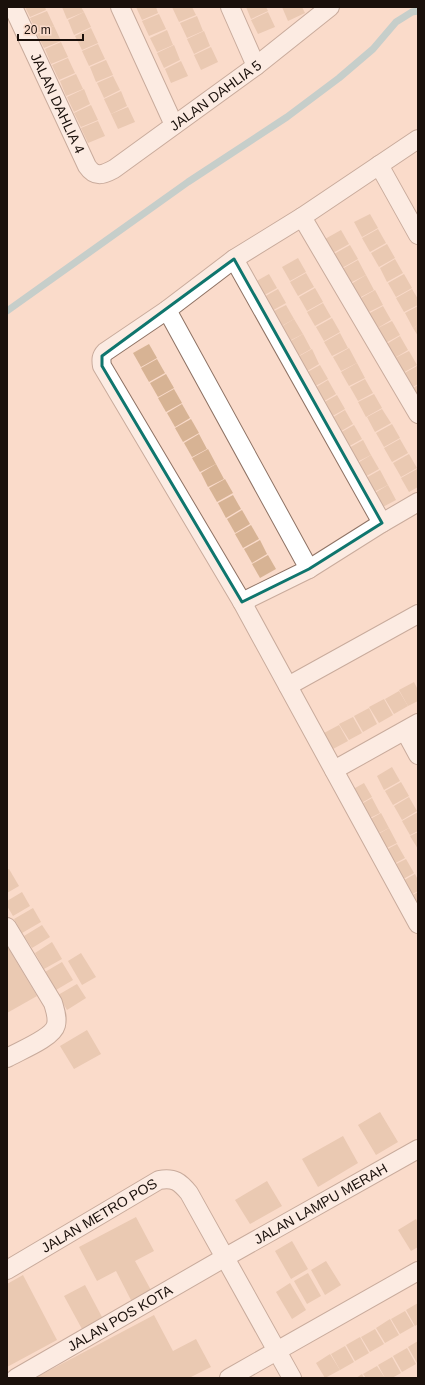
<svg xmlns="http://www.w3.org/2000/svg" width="425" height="1385" font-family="Helvetica,sans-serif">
<rect width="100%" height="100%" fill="#fadbcb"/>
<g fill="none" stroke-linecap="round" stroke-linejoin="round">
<polyline stroke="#87bec9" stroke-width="7" points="7,311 188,182 287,117 339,78 373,49 396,22 412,12 418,11"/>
</g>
<g fill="#d7b394">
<polygon points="25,7 45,7 46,10 30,17"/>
<polygon points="62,7 81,7 84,12 67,19"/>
<polygon points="136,7 156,7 158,13 142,20"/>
<polygon points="172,7 192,7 196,15 179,22"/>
<polygon points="246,7 266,7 268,11 251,19"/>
<polygon points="282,7 302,7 305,13 288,21"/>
<polygon points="47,11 54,26 37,33 30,18"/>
<polygon points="84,12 91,27 74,35 68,20"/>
<polygon points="268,12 275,27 258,34 251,20"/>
<polygon points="159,14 166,29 149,36 142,21"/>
<polygon points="197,16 203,31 187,38 180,23"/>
<polygon points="54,26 61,41 44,48 37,34"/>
<polygon points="91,28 98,43 82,50 75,36"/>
<polygon points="167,30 173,45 157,52 150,38"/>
<polygon points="204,31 210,46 194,54 187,39"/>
<polygon points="61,42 68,57 51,64 45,49"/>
<polygon points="98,44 105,59 89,66 82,51"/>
<polygon points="174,45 180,60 164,68 157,53"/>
<polygon points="211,47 218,62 201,70 194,55"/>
<polygon points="68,58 75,73 59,80 52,65"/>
<polygon points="106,60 113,75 96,82 90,67"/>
<polygon points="181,61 188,76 171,83 165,69"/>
<polygon points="76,74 83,89 66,96 60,81"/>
<polygon points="113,76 120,90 104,98 97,83"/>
<polygon points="84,89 90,104 74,112 67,97"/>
<polygon points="121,91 127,106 111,114 104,99"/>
<polygon points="91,105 98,120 81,127 74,113"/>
<polygon points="128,107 135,122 118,129 111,114"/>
<polygon points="98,121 105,136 88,143 81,128"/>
<polygon points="370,214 378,228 362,237 354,222"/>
<polygon points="378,229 386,243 370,252 362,238"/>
<polygon points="341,230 349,244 333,253 325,239"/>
<polygon points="387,244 395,258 379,267 371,253"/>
<polygon points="350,245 358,259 342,268 334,254"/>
<polygon points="298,258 306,272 290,281 282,267"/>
<polygon points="395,259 403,273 387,282 380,268"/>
<polygon points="358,260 366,275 350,283 342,269"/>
<polygon points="306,273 314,287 298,296 290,282"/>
<polygon points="269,274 277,288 261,297 253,283"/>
<polygon points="404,274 412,288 396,297 388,283"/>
<polygon points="366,275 374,290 359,298 351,284"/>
<polygon points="315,288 323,302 307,311 299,297"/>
<polygon points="278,289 286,303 270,312 262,298"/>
<polygon points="412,289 418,299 418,305 404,312 396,298"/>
<polygon points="375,290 383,305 367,313 359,299"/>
<polygon points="323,303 331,317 315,326 307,312"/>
<polygon points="286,305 294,319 278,328 270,313"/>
<polygon points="383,306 391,320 376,329 368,314"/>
<polygon points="418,306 418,325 413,328 405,313"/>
<polygon points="332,318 340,332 324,341 316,327"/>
<polygon points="294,319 303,334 287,342 279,328"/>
<polygon points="392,321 400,335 384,344 376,329"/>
<polygon points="418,325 418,336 413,328"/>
<polygon points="340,333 348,348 332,356 324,342"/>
<polygon points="303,334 311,349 295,358 287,343"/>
<polygon points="400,336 408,350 393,359 385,345"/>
<polygon points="149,344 157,358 141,367 133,353"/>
<polygon points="349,348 357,363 341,371 333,357"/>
<polygon points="312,349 319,364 304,373 296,358"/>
<polygon points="409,351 417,365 401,374 393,359"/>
<polygon points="157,359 165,373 149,382 141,368"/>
<polygon points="357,363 365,378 349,386 341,372"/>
<polygon points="320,365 328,379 312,388 304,374"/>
<polygon points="417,366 418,384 409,389 401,375"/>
<polygon points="166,374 174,388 158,397 150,383"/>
<polygon points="365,379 373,393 358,401 350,387"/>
<polygon points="328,380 336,394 321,403 313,389"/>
<polygon points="418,385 418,404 410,390"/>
<polygon points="174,389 182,403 166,412 158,398"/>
<polygon points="374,394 382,408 366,417 358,402"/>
<polygon points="337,395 345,409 329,418 321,404"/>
<polygon points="182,404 190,418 175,427 167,413"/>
<polygon points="382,409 391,423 375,432 367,417"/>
<polygon points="345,410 353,424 338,433 330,419"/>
<polygon points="191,419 199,433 183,442 175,428"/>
<polygon points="392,424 400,438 384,447 376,433"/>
<polygon points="354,425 362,439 346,448 338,434"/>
<polygon points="199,434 207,449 192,457 184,443"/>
<polygon points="400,439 408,453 392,462 384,448"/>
<polygon points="363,440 371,455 355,463 347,449"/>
<polygon points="208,449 216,464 200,472 192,458"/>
<polygon points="409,454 417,468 401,477 393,463"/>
<polygon points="371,455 379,469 363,478 356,464"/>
<polygon points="216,464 224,479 208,487 201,473"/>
<polygon points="417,469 418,487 409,492 401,478"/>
<polygon points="380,470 388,485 372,493 364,479"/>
<polygon points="225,479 233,493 217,502 209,488"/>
<polygon points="388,485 396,500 381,508 373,494"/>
<polygon points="233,495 241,509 226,518 218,503"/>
<polygon points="242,510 250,524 235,533 227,519"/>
<polygon points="251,525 259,539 243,548 235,534"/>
<polygon points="260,540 267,554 252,563 244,549"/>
<polygon points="268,555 276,569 260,578 252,564"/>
<polygon points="414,682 418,690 418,701 408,706 399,690"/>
<polygon points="399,691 408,706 394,714 385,699"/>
<polygon points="384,699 393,715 379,723 369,707"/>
<polygon points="369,708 377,724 363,732 354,716"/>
<polygon points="353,717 362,733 349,740 339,724"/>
<polygon points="339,725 348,741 333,749 324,733"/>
<polygon points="392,767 400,781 384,790 377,776"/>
<polygon points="401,782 409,796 393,805 385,791"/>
<polygon points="364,783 372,797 356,806 348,792"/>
<polygon points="409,797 417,811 402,820 394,806"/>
<polygon points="372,798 380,813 364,821 356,807"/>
<polygon points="418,812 418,831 410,835 402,821"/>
<polygon points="381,813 389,828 373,836 365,822"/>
<polygon points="389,828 397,843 381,851 373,837"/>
<polygon points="418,832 418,849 410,836"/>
<polygon points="397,844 405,858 390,866 382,852"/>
<polygon points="406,859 414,873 398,882 390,867"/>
<polygon points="9,869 19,886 7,893 7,870"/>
<polygon points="415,874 418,880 418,891 407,897 399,883"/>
<polygon points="22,892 30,906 13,916 7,906 7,901"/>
<polygon points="418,892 418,910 407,898"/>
<polygon points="33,908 41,922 22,933 14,919"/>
<polygon points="42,925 50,937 32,948 24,936"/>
<polygon points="52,942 62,959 44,969 35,953"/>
<polygon points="7,946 37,996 7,1013"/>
<polygon points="81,953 96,977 82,985 68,961"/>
<polygon points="62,962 73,980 56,990 45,972"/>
<polygon points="77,984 86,998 67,1010 58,995"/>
<polygon points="87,1030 101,1054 74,1069 60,1046"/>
<polygon points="380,1112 398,1142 376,1155 358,1125"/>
<polygon points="343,1136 358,1163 318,1187 302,1159"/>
<polygon points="267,1181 282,1206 250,1224 235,1200"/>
<polygon points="136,1217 154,1251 135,1261 152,1292 132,1302 116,1271 97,1281 79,1247"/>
<polygon points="416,1219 418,1223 418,1247 411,1251 398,1230"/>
<polygon points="292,1241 308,1269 291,1279 275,1251"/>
<polygon points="326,1261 341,1285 325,1295 311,1270"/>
<polygon points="308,1273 321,1296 307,1304 294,1281"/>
<polygon points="23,1275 57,1340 7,1367 7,1284"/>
<polygon points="290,1283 306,1310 292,1319 276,1292"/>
<polygon points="85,1285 102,1317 82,1329 64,1296"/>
<polygon points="418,1303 418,1324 415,1326 406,1310"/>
<polygon points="405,1311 414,1326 400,1334 391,1319"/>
<polygon points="154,1315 173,1351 196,1339 211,1367 189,1378 35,1378"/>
<polygon points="390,1319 399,1335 385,1343 376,1328"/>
<polygon points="375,1329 384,1344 370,1352 361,1337"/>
<polygon points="360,1337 369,1353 355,1361 346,1345"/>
<polygon points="418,1341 418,1362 417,1363 408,1347"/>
<polygon points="345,1346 354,1362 340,1370 331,1354"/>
<polygon points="407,1348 416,1364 402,1372 393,1356"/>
<polygon points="330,1354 340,1370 325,1378 316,1363"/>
<polygon points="392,1357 401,1373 392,1378 385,1378 378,1365"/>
<polygon points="377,1366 385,1378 366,1378 363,1374"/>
<polygon points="362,1374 364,1378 356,1378"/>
</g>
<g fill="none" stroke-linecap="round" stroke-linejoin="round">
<g stroke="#8e7264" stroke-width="20">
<g id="minor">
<path id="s1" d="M 13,7 L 87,166 C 95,178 103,175 114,169 L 256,66 L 330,7"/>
<polyline points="120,7 174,125"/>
<polyline points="230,7 256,66"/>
<path d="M 418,139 L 302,217 L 234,259 L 167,310 L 105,352 C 101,356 101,360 102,366 L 242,602 L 418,924"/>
<polyline points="379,165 418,235"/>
<polyline points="302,217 418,414"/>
<polyline points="234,259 382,523"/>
<polyline points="167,310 309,569"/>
<polyline points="242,602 309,569 382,523 418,502"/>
<polyline points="288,686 418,614"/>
<polyline points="405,731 418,755"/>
<polyline points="334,770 418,723"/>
<path d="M 7,927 L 53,1003 C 55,1010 58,1017 56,1025 C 53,1038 19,1051 7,1058"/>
<path id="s2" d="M 7,1270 L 159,1180 C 174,1177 180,1182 189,1193 L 292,1378"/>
<path id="s3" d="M 16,1378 L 224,1258 L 418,1149"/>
<polyline points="229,1378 418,1271"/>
</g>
</g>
<use href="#minor" stroke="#fff" stroke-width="18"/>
</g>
<path d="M0 0H425V1385H0ZM 234,259 L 382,523 L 309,569 L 242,602 L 102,366 L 102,356 Z" fill="#fadbcb" fill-opacity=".55" fill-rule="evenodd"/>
<path fill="none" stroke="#0f766e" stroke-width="3" stroke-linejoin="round" d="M 234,259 L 382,523 L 309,569 L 242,602 L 102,366 L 102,356 Z"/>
<g text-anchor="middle" stroke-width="3.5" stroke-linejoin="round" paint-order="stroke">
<g font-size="14" fill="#1a100b" stroke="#fadbcb">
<text dy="5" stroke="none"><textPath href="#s1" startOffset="332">JALAN DAHLIA 5</textPath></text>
<text dy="5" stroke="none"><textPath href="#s1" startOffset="106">JALAN DAHLIA 4</textPath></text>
<text dy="5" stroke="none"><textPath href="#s3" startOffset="351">JALAN LAMPU MERAH</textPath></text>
<text dy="5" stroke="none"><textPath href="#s2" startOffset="107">JALAN METRO POS</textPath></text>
<text dy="5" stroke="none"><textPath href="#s3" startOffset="120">JALAN POS KOTA</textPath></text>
</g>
</g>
<rect width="425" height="1385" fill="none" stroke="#1a100b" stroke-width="16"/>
<path d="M18 34v6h65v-6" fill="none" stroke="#1a100b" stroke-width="2"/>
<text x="24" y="34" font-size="12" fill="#1a100b" stroke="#fadbcb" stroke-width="3" paint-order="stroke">20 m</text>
</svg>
